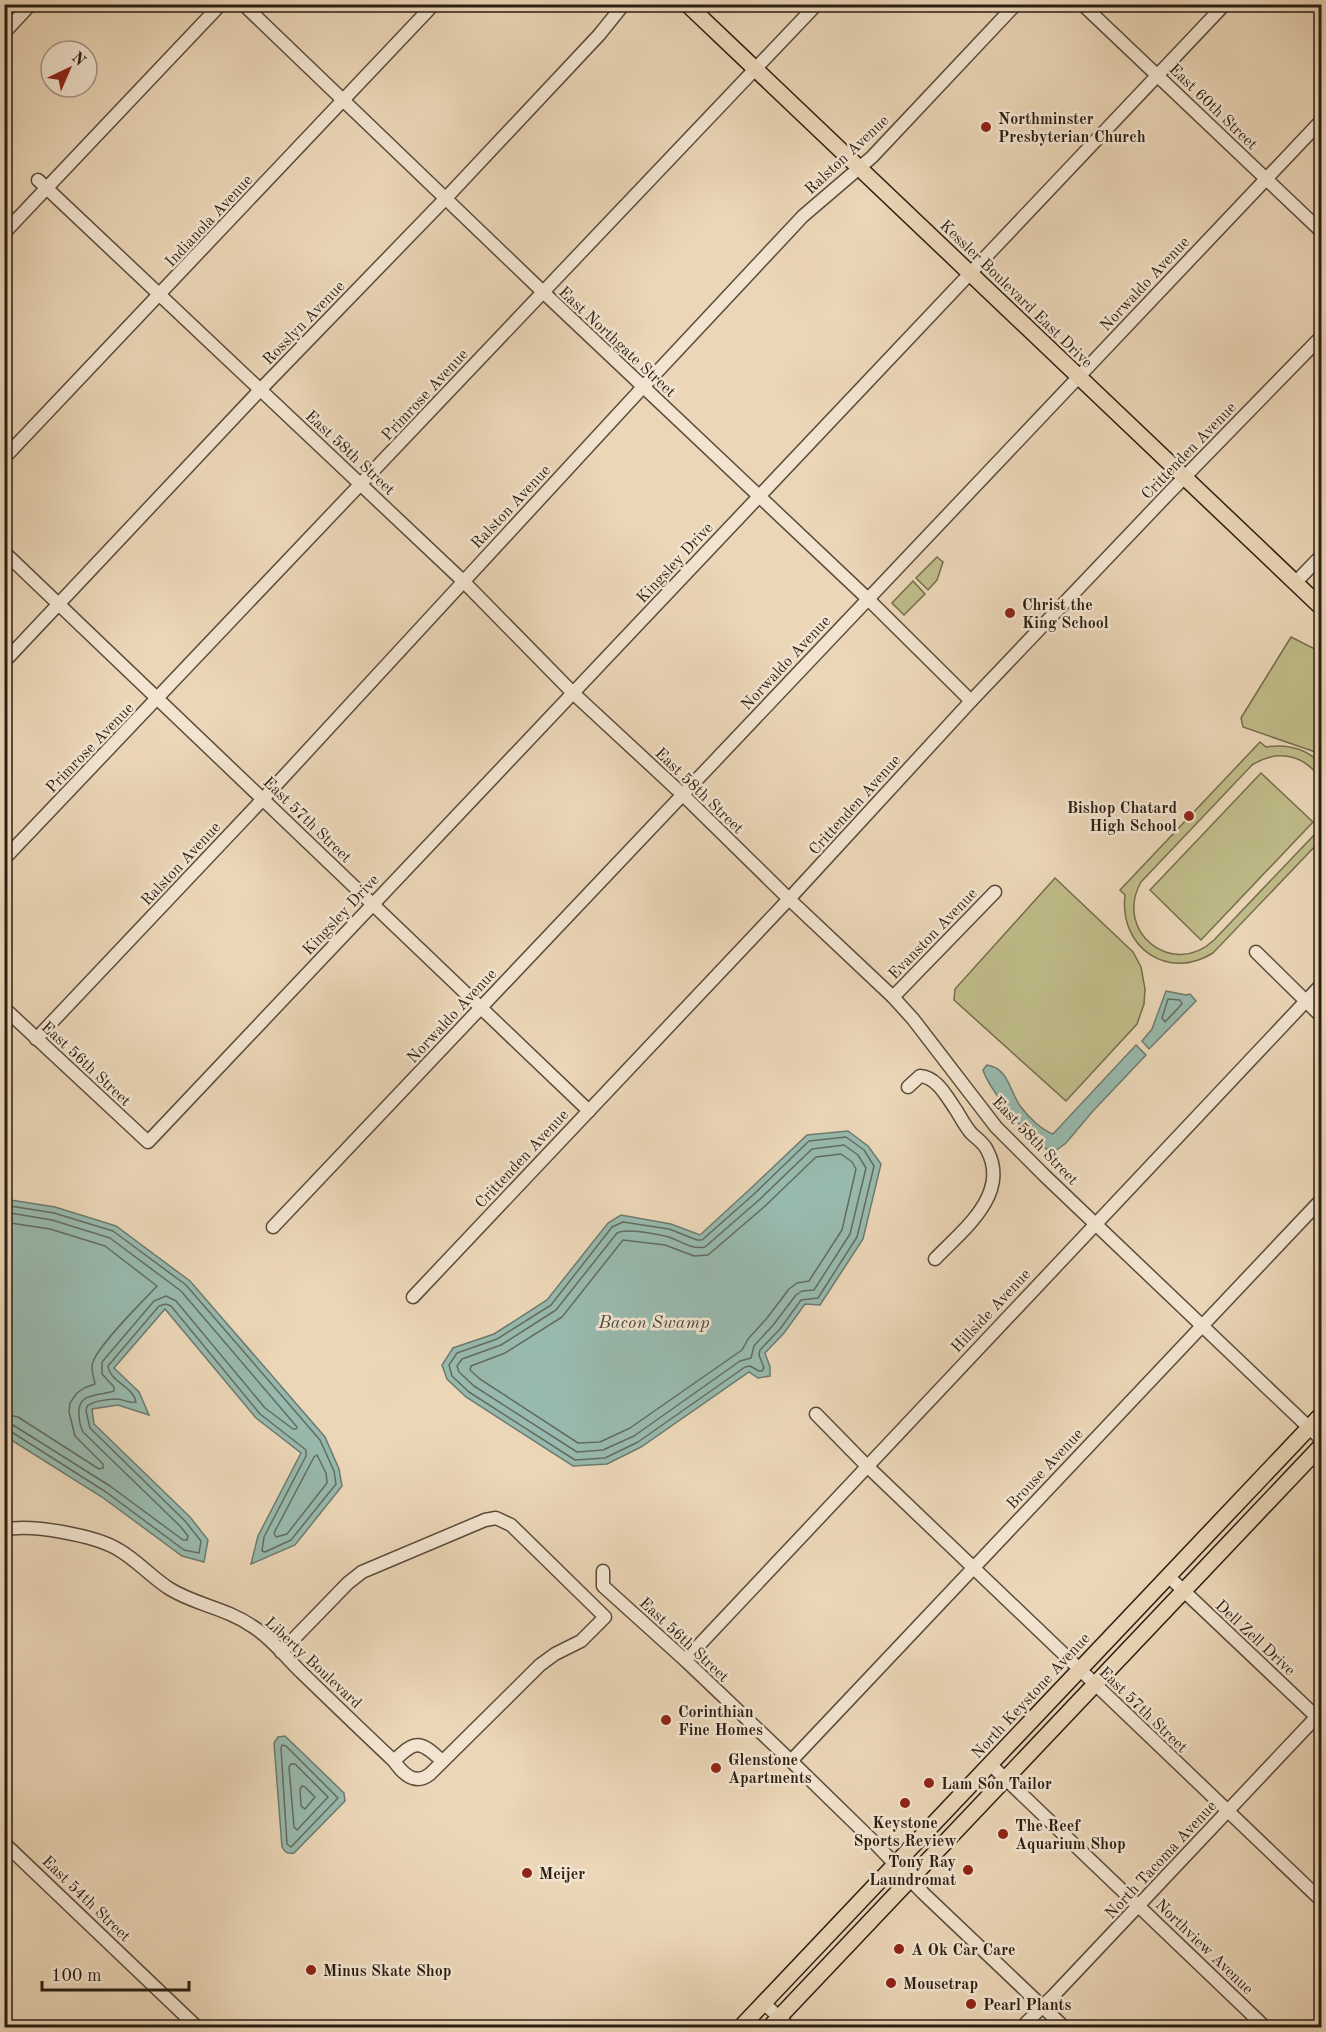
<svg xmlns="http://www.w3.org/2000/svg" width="1326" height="2032" font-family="'Old Standard TT',serif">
<rect width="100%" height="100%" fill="#ebd6b7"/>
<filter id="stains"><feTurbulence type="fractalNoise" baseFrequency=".00333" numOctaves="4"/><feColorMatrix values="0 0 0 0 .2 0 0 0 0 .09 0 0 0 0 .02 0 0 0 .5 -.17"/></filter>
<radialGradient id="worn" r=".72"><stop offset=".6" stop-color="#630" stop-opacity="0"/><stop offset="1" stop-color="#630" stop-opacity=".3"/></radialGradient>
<g fill="#bfbc89" stroke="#756d4e" stroke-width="1.5">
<polygon points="937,557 943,562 937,580 928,590 916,578"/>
<polygon points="913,581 925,594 904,615 892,603"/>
<polygon points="1291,637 1313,648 1321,658 1321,754 1243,727 1241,718"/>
<path d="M 1260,742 L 1266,747 C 1287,744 1306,748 1321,764 L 1321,780 C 1305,754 1277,749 1252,765 L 1141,882 C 1113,932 1173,979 1214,940 L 1315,834 L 1321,824 L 1321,840 L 1213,953 C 1168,981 1119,948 1125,895 L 1120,890 Z"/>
<polygon points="1261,773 1313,822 1201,940 1150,890"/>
<polygon points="1055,878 1133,952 1141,967 1145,989 1144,1004 1137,1024 1066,1101 954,1000 955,989"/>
</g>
<g fill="#98b9ad" stroke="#6c7b6f" stroke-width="1.5">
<polygon points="1166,991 1186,995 1190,994 1196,1001 1149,1049 1142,1041 1152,1029"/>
<path d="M 1136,1045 L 1146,1055 L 1093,1111 L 1066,1143 L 1054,1152 C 1034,1148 989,1090 983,1070 L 987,1065 C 1010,1069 1009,1092 1021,1107 C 1028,1117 1042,1130 1053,1134 Z"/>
<polygon points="848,1131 868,1146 881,1164 863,1239 820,1305 805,1304 784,1333 765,1353 770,1367 770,1376 758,1378 749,1372 641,1447 607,1464 573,1466 466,1397 447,1379 442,1365 453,1348 494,1334 547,1300 608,1223 621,1215 671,1224 700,1235 749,1190 807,1135"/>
<polygon points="4,1199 55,1207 116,1226 190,1281 325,1437 339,1469 342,1486 295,1545 251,1564 258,1536 301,1453 256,1418 165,1309 114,1368 139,1392 149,1415 118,1405 92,1409 94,1424 190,1517 208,1540 204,1562 182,1556 102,1497 5,1436"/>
<path d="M 285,1736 L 344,1793 L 345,1801 L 294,1853 C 288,1854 285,1853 282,1847 L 274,1743 L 278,1737 Z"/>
</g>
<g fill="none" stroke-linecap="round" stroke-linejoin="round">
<g stroke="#626c60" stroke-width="1.5">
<polygon points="1168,999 1180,1000 1182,1004 1165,1022 1162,1018"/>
<polygon points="846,1137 864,1150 874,1166 857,1237 818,1298 801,1300 780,1329 760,1350 759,1355 764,1368 762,1371 759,1371 750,1366 745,1367 638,1442 605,1458 575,1460 469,1392 452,1376 449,1365 457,1353 497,1339 551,1305 612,1227 623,1222 669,1229 697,1240 702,1240 753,1195 809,1141"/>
<path d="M 844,1145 L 858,1155 L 866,1168 L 850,1234 L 814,1290 L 802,1291 L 796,1295 L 774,1324 L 754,1346 L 751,1358 L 740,1361 L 634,1436 L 603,1450 L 577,1452 L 474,1386 L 459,1372 L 457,1366 L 462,1359 L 501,1345 L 556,1310 L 617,1233 C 627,1228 657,1234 669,1237 C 680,1241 692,1250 705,1247 L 759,1200 L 812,1149 Z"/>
<polygon points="841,1154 852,1162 856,1169 842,1230 809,1281 797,1283 789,1289 767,1318 748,1339 742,1350 630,1428 600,1442 578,1443 480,1379 470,1370 471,1366 505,1353 562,1317 623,1240 665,1245 694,1256 708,1255 764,1207 816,1157"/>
<path d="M 4,1205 L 54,1213 L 113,1231 L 186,1285 L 320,1440 L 334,1471 L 336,1484 L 291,1540 L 265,1552 L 262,1551 L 264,1537 L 306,1456 L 306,1450 L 260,1414 L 171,1306 L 166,1304 L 159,1306 L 108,1366 C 110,1382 134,1387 136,1402 C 129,1404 124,1399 116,1399 C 108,1399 94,1401 87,1406 L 86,1411 L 90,1428 L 185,1521 L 201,1541 L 199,1553 L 184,1550 L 106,1492 L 10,1431 L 4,1430"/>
<path d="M 4,1212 L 52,1220 L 110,1238 L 181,1291 L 297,1427 L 296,1429 L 293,1429 L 265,1408 L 176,1301 L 166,1296 L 154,1301 L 102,1362 L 102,1374 L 114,1387 L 114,1391 C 100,1396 77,1392 79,1414 C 79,1420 80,1426 83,1432 L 180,1526 L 188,1536 L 187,1540 L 183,1540 L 110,1486 L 13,1425 L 4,1423"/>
<path d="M 4,1222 L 50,1229 L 105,1246 L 157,1286 C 144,1300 98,1345 93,1362 C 90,1370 94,1377 95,1384 L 84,1388 L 77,1393 L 70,1403 L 69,1412 L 75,1436 L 103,1464 L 103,1468 L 99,1469 L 18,1417 L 4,1414"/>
<polygon points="317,1455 326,1473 327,1483 287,1534 276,1537 274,1533 314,1457"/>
<polygon points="282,1745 286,1746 338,1798 291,1847 287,1844 281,1748"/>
<polygon points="291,1764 295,1764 328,1797 297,1830 294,1827 289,1767"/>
<polygon points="302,1786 305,1787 315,1797 305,1809 301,1806 300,1789"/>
</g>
<g stroke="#5b4c3c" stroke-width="15">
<g id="minor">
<polyline points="243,4 543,292 868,599 971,701"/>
<polyline points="1082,4 1322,232"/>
<polyline points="4,33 31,4"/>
<polyline points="38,180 463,581 573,693 682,794 789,899 893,997 913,1019 996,1127 1045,1176 1322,1440"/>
<polyline points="4,233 221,4"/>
<polyline points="4,458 434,4"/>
<polyline points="4,552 589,1111"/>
<polyline points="1295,583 1322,555"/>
<polyline points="4,662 260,390 446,198 599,35 624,4"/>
<polyline points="4,859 817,4"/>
<polyline points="1256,952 1322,1017"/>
<polyline points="893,997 995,892"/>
<polyline points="4,1008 148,1142 1225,4"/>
<polyline points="36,1039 263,799 643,387 803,216 872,157 1016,4"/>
<path d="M 908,1087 L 920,1076 C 937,1077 947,1097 956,1110 C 961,1118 965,1126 971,1133 C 977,1139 984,1143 987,1150 C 1011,1194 962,1231 935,1259"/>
<polyline points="273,1227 1322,120"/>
<polyline points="413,1297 789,899 971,701 1169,493 1322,336"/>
<polyline points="816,1414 866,1465 1322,1901"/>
<path d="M 4,1530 C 30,1523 97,1536 119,1550 C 138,1561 152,1578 170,1589 C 196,1605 226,1608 252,1626 C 270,1637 284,1655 299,1670 C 330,1700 362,1731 394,1761 C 403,1774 415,1786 430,1774 L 540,1665 L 555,1654 L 581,1641 L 605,1617 L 511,1525 L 496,1518 L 485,1520 L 362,1572 L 348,1583 L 281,1652"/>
<polyline points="603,1571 603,1586 685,1660 791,1761 869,1837 923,1893 1065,2028"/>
<polyline points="1168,1576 1322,1722"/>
<polyline points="685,1660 1322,984"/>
<path d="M 394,1761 C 415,1740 420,1740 442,1761"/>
<polyline points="791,1761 1322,1199"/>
<polyline points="990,1764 1266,2028"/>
<polyline points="4,1843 198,2028"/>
<polyline points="764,2003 790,2028"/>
<polyline points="1021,2028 1054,1995 1322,1711"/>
</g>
</g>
<g stroke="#2b1e13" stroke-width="18">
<g id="major">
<polyline points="687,4 1322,608"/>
<polyline points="740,2028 1322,1414"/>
<polyline points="769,2028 1322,1445"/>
</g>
</g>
<use href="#minor" stroke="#f2e4d0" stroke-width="12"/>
<use href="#major" stroke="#ebd6b7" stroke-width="15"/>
</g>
<g fill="#8f2418" stroke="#f2e4d0" stroke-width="2">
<circle cx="986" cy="127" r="6"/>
<circle cx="1010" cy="613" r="6"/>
<circle cx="1189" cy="816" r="6"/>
<circle cx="666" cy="1720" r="6"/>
<circle cx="716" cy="1768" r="6"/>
<circle cx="929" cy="1783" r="6"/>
<circle cx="905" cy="1803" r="6"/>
<circle cx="1003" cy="1834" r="6"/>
<circle cx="968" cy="1870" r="6"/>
<circle cx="527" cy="1873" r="6"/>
<circle cx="899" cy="1949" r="6"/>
<circle cx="311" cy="1970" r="6"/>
<circle cx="891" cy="1983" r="6"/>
<circle cx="971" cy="2004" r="6"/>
</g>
<g text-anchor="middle" stroke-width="5" stroke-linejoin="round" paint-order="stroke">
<g font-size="16" fill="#2b1e13" stroke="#f2e4d0">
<text transform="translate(1214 106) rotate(44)" y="6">East 60th Street</text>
<text transform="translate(846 154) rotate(-43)" y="6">Ralston Avenue</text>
<text transform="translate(208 220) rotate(-47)" y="6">Indianola Avenue</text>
<text transform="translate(1144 283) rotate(-47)" y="6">Norwaldo Avenue</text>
<text transform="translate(1017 293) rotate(44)" y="6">Kessler Boulevard East Drive</text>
<text transform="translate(303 322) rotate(-46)" y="6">Rosslyn Avenue</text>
<text transform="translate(618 341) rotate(43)" y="6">East Northgate Street</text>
<text transform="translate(424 394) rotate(-47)" y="6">Primrose Avenue</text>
<text transform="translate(1188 450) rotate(-46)" y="6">Crittenden Avenue</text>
<text transform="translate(351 452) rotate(43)" y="6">East 58th Street</text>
<text transform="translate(510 506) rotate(-47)" y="6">Ralston Avenue</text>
<text transform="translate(674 562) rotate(-47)" y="6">Kingsley Drive</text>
<text transform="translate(785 662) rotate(-47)" y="6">Norwaldo Avenue</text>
<text transform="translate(89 747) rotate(-46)" y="6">Primrose Avenue</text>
<text transform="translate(700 790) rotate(44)" y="6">East 58th Street</text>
<text transform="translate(854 804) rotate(-48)" y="6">Crittenden Avenue</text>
<text transform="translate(308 819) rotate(44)" y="6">East 57th Street</text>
<text transform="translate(180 863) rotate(-47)" y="6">Ralston Avenue</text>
<text transform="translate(340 914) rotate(-47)" y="6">Kingsley Drive</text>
<text transform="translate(932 933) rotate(-46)" y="6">Evanston Avenue</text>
<text transform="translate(451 1015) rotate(-47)" y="6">Norwaldo Avenue</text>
<text transform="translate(87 1063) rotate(43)" y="6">East 56th Street</text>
<text transform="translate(1036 1140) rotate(46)" y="6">East 58th Street</text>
<text transform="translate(521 1158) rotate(-47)" y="6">Crittenden Avenue</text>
<text transform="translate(990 1310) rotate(-47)" y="6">Hillside Avenue</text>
<text transform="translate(1044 1468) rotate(-47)" y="6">Brouse Avenue</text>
<text transform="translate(1256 1637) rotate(43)" y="6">Dell Zell Drive</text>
<text transform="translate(685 1639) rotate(43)" y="6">East 56th Street</text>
<text transform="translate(314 1662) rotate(43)" y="6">Liberty Boulevard</text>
<text transform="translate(1030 1695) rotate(-47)" y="6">North Keystone Avenue</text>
<text transform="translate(1144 1709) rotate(44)" y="6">East 57th Street</text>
<text transform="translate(1160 1859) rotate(-47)" y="6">North Tacoma Avenue</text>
<text transform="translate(87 1898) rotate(44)" y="6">East 54th Street</text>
<text transform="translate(1205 1946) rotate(44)" y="6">Northview Avenue</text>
</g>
<g font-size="16" font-weight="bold" fill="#2b1e13" stroke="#f2e4d0" text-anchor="start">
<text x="998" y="124">Northminster<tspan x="998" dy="18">Presbyterian Church</tspan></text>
<text x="1022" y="610">Christ the<tspan x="1022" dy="18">King School</tspan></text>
<text x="1177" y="813" text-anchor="end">Bishop Chatard<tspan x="1177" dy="18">High School</tspan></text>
<text x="678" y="1717">Corinthian<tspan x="678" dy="18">Fine Homes</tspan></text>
<text x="728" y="1765">Glenstone<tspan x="728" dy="18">Apartments</tspan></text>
<text x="941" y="1789">Lam Son Tailor</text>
<text x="905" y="1828" text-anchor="middle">Keystone<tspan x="905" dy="18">Sports Review</tspan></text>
<text x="1015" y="1831">The Reef<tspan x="1015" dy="18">Aquarium Shop</tspan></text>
<text x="956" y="1867" text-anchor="end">Tony Ray<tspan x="956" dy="18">Laundromat</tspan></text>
<text x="539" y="1879">Meijer</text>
<text x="911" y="1955">A Ok Car Care</text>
<text x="323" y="1976">Minus Skate Shop</text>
<text x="903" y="1989">Mousetrap</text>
<text x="983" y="2010">Pearl Plants</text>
</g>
<g font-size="18" font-style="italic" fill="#4c4c41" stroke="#f2e4d0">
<text x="654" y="1328">Bacon Swamp</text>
</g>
</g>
<rect width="1326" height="2032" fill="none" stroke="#ebd6b7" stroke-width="24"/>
<rect x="6" y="6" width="1314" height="2020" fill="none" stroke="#2b1e13" stroke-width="3"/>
<rect x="12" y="12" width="1302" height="2008" fill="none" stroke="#2b1e13" stroke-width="1.5"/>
<g transform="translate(69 69) rotate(44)"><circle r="28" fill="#f2e4d0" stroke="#a29584" stroke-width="1.5"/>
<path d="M0-4.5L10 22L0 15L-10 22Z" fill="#8f2418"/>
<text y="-9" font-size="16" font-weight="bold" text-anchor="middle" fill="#2b1e13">N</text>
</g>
<path d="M42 1981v9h147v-9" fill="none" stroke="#2b1e13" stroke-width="3"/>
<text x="51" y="1981" font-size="18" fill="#2b1e13" stroke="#f2e4d0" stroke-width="4.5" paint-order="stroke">100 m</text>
<rect width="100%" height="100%" filter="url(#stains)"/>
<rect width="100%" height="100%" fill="url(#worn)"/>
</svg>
